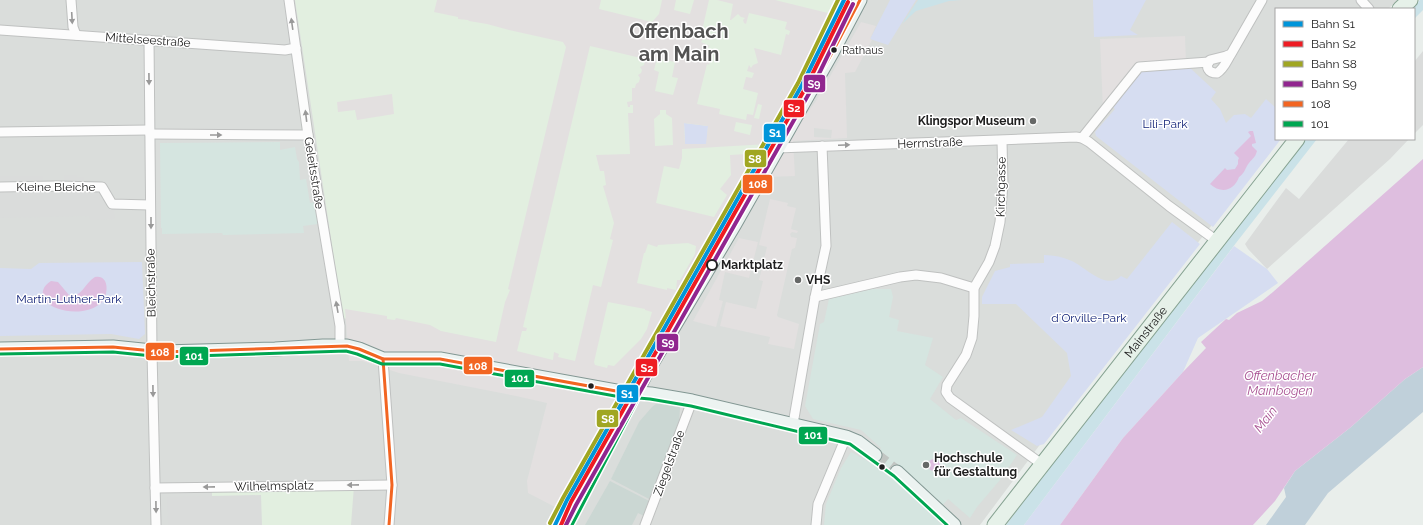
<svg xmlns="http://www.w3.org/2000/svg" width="1423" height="525" font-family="Raleway,sans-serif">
<rect width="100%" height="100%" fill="#e9eeeb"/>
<polygon fill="#dadddb" points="0,0 1398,0 1388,9 1276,9 1276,139 1280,139 1074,399 980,525 0,525"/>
<g fill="#e2efe0">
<polygon points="295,0 841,0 836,12 840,16 770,144 637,382 343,318"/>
<polygon points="354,486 351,525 212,525 212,489"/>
</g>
<g fill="#d5e5e0">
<polygon points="280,142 280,150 295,147 297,159 299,162 300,180 306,179 310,203 315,202 318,224 303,226 304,233 223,235 222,233 162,234 162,228 161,228 160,143"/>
<polygon points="872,289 891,289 893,297 889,317 899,320 897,331 933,338 925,365 943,377 930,399 956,420 961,418 1017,455 1000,480 977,507 970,518 948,499 933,516 942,525 824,525 826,504 841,468 851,452 869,462 881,448 861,430 813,419 805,406 820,324 824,322 829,299"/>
</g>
<g fill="#dadcdb">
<polygon points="1423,51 1423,125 1414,134 1414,62"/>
<polygon points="1349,139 1409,139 1390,159 1267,269 1248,249 1245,244 1286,188 1299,199"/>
<polygon points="64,175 77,175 77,177 84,177 84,182 95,183 106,204 107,209 114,208 115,219 90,220 89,216 0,218 0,176 43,176 43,182 64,182"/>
<polygon points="261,495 262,525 168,525 167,497"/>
</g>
<g fill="#cbd7d3">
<polygon points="660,401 679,404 680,408 679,424 649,499 611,479 639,422 652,407"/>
<polygon points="610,481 653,503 644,516 638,513 632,525 585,525"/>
</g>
<g fill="#cae2e8">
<polygon points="918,0 962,0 949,1 916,11 902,24"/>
<polygon points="1420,0 1423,0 1423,10 1414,19 1414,9 1410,9"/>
<polygon points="1303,139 1317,139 1236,243 1024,525 1006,525 1055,460"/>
</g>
<polygon fill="#c0d0da" points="1423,367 1423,412 1328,493 1305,525 1266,525 1286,497 1284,488 1295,471 1351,427 1405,379"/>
<g fill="#d6ddf1">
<polygon points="890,0 916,0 888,45 870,39"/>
<polygon points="1093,0 1146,0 1130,30 1138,35 1094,37"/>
<polygon points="1189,67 1216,92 1211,99 1220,109 1226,123 1234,115 1245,114 1251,118 1266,99 1276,108 1276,139 1281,139 1213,227 1096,136 1095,132 1115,109 1112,106 1142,69"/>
<polygon points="684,123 708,126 707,144 685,144"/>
<path d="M 1172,222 L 1200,244 L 1044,444 L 1037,446 L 1011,430 L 1042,417 L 1071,376 L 1067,353 L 1016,304 L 982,304 L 982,297 L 995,271 L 1010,267 L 1010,264 L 1044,263 L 1044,255 C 1054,255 1063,257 1072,261 C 1085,267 1107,291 1121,276 L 1127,279 Z"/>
<polygon points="1234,246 1267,269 1278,283 1198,338 1183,372 1123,438 1060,525 1024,525"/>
<polygon points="142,262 145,334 139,339 111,334 0,336 0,268 31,269 39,263"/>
</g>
<g fill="#e3e0e0" fill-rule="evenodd">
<path d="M 437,0 L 601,0 L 599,9 L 652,22 L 659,14 L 662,0 L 676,0 L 674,10 L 690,14 L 694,0 L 709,0 L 701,35 L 714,38 L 709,40 L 703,39 L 701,42 L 710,46 L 707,48 L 704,48 L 706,51 L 703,58 L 710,60 L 709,65 L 707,64 L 697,104 L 720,109 L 719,114 L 746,120 L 747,114 L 753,115 L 758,93 L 743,89 L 746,77 L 752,78 L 754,73 L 747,71 L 749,65 L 751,68 L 753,65 L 758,63 L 754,48 L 781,55 L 786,34 L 789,35 L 790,31 L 785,29 L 787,22 L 749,13 L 746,24 L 744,23 L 743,20 L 745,18 L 741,17 L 738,14 L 731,20 L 730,20 L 733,4 L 717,0 L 775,0 L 840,16 L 816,65 L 789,111 L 778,139 L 774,138 L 770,144 L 682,149 L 682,158 L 679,169 L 664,166 L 656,203 L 714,217 L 727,195 L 720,189 L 731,175 L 730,155 L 765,153 L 641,373 L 633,371 L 559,509 L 528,493 L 527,481 L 547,403 L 516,396 L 399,373 L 362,361 L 349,361 L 345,309 L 387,316 L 387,319 L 395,320 L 396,318 L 430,325 L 441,331 L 496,342 L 505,302 L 510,290 L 508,289 L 566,47 L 563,42 L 509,30 L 487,24 L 469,21 L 468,20 L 458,19 L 458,17 L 434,12 ZM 590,46 L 645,59 L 644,65 L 640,67 L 642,70 L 641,73 L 638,75 L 640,78 L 639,82 L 636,84 L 635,88 L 632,88 L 632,101 L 627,102 L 628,107 L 630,107 L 630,105 L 633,105 L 633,113 L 628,113 L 630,154 L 596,155 L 600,171 L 604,171 L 606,185 L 603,186 L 614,223 L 610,239 L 613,240 L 601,287 L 593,285 L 575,361 L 558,357 L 559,354 L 554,352 L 553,360 L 517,351 L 522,331 L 526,331 L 527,328 L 523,327 ZM 657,58 L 675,62 L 672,77 L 678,78 L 673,95 L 655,91 L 659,72 L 654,70 ZM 758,104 L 762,105 L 759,119 L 754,118 ZM 660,110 L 666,110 L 666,114 L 672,118 L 673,145 L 655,146 L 654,119 L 660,114 ZM 736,122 L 752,125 L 750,135 L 734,131 ZM 684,123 L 708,126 L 706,144 L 685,144 ZM 688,243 L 696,246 L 695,254 L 680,280 L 677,280 L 676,290 L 667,288 L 667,290 L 637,283 L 644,253 L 645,253 L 648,244 L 657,247 L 658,245 ZM 608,302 L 645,309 L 645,310 L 652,312 L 647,329 L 641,339 L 614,366 L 608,365 L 607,368 L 595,365 L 594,362 Z"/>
<path d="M 861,22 L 876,26 L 870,39 L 872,40 L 855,72 L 845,73 L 847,138 L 793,141 L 795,176 L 767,177 L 797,127 L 816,101 ZM 814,128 L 832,130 L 831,138 L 814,137 Z"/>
<polygon points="1185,36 1186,63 1139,67 1103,111 1100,39"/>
<polygon points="392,94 394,114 357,120 355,110 338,112 337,102"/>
<polygon points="770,199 788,203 787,206 796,208 791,229 798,231 797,233 792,232 790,234 791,237 797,238 795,248 792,249 777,315 778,317 799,324 794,349 768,344 770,337 720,326 726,302 756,309 763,281 759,280 767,247 759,245"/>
<polygon points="739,238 758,242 749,278 725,272 719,300 723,301 716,327 693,321"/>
</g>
<g fill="#debedf">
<path d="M 1250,131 L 1253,131 L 1256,143 L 1252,144 L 1252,146 L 1257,151 C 1255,158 1253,158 1249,163 C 1245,168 1245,173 1239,177 C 1234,191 1221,194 1210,184 L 1225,168 L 1227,170 L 1235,169 L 1238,164 L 1238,160 L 1239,158 L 1234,153 L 1251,136 L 1248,132 Z"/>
<polygon points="1423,159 1423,367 1405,379 1351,427 1295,471 1275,501 1253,525 1060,525 1123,438 1183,372 1206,348 1201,342 1226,319 1229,320 1237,313 1262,301 1273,292"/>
<path d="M 95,277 C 109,274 109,294 102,302 C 88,316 57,314 44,300 C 41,292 43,286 51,281 L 58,282 L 69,295 C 82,298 84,284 95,277 Z"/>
<circle cx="934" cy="465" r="6"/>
</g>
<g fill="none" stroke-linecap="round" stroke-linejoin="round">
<polyline stroke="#c1c5c2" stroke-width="13" stroke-dasharray="13 6" stroke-linecap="butt" points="875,455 897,472"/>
<g stroke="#bfc1c0" stroke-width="11">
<g id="street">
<polyline points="71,0 73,27 76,35"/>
<polyline points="289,0 308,135 340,326 340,346"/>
<polyline points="1361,0 1369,9"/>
<polyline points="0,30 285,50 296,48"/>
<polyline points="149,40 152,352 156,525"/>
<path d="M 1231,54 L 1226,56 L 1210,60 C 1205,67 1208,73 1217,73 C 1224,69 1227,60 1231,54 L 1262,0"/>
<polyline points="0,132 149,130"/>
<polyline points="150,134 308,135"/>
<polyline points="1082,138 1139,67 1209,62"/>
<polyline points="1002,141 1003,184 1000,222 995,246 989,262 974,288 974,316 972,338 966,355 947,385 946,392 950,398 1043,465"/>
<polyline points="777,148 1076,137 1082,138 1089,142 1169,206 1217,241"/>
<polyline points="0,187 55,186 102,187 112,204 150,205"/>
<polyline points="815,297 900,277 916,275 941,278 974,288"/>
<polyline points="383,359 392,485 389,525"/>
<polyline points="793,424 815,297 826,246 822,146"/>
<polyline points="155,488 392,485"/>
<polyline points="645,525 692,401"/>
<polyline points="816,525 818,504 846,437"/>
</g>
</g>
<g stroke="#829793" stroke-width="15">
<g id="secondary">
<polyline points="0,349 113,347 162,352 275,349 323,346 347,346 359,349 383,359 440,359 616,391 651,394 692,401 846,437 858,442 875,455"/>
<polyline points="897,472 954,525"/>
<polyline points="566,525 647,372 735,224 833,51 860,0"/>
</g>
</g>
<g stroke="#87a392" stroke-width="17">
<g id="primary">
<polyline points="1400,9 1410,0"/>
<path id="s1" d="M 995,525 L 1297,139"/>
</g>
</g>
<use href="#street" stroke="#fcfcfc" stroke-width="9"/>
<use href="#secondary" stroke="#ecf3f1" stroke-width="13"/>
<use href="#primary" stroke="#e6f1e9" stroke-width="15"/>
<g stroke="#fff" stroke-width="6">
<g id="bus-1">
<polyline points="0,349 113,347 162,352 347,346 359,349 383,359 440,359 616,391 636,393"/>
<polyline points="383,359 392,485 389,525"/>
<polyline points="566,525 647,372 735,224 833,51 860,0"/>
</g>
</g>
<g stroke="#fff" stroke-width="6">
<g id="bus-2">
<polyline points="0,354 113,352 162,357 346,351 357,354 382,364 440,364 615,396 650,399 691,406 850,444 894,476 947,525"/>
<polyline points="572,525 640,395"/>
</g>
</g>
<use href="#bus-1" stroke="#f26522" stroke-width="3"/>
<use href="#bus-2" stroke="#00a651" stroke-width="3"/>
<g stroke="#fff" stroke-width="7">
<polyline id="rail-1" points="555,525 567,500 802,85 844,0"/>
</g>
<g stroke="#fff" stroke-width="7">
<polyline id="rail-2" points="561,525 571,502 806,87 848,2"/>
</g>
<g stroke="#fff" stroke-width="7">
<polyline id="rail-3" points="550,523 563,498 798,83 838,0"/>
</g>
<g stroke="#fff" stroke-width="7">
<polyline id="rail-4" points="566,525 576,505 811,90 853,4"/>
</g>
<use href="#rail-1" stroke="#0095da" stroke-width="4"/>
<use href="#rail-2" stroke="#ee1c23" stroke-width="4"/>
<use href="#rail-3" stroke="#a0a622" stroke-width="4"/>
<use href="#rail-4" stroke="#91268f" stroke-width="4"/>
</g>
<defs><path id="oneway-solid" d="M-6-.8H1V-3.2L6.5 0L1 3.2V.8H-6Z"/></defs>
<g fill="#999">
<use href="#oneway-solid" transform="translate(72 18) rotate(87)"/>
<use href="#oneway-solid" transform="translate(292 24) rotate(-98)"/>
<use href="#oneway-solid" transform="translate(149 79) rotate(89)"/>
<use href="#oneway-solid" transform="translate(306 116) rotate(-97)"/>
<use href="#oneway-solid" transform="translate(216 135)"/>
<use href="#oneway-solid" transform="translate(844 145) rotate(-2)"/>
<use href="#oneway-solid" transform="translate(151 223) rotate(90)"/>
<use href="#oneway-solid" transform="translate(337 307) rotate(-100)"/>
<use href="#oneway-solid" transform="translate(153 391) rotate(89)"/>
<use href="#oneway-solid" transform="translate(353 485) rotate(179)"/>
<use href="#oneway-solid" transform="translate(209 487) rotate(179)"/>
<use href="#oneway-solid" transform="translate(156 507) rotate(89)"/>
</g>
<g fill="#202020" stroke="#fff" stroke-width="1.5">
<circle cx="834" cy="50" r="3.5"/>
<circle cx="591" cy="386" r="3.5"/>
<circle cx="882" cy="467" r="3.5"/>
</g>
<g fill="#666867" stroke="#fff" stroke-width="1.5">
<circle cx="1033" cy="121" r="4"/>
<circle cx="798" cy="280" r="4"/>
<circle cx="926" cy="465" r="4"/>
</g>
<circle fill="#fff" stroke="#202020" stroke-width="2" cx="712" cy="265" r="5"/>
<g text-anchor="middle" stroke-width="3" stroke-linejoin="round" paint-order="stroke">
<g font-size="11" fill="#202020" stroke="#fff" text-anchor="start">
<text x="842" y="54">Rathaus</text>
</g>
<g font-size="12" fill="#202020" stroke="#fff">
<text transform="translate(148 40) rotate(4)" y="4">Mittelseestraße</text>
<text transform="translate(930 143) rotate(-2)" y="4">Herrnstraße</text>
<text transform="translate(314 173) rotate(81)" y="4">Geleitsstraße</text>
<text x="56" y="191">Kleine Bleiche</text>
<text transform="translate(1001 187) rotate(-89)" y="4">Kirchgasse</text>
<text transform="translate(151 283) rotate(-91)" y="4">Bleichstraße</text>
<text dy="4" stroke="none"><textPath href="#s1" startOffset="245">Mainstraße</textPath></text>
<text transform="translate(669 463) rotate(-70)" y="4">Ziegelstraße</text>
<text transform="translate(274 486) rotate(-1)" y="4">Wilhelmsplatz</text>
</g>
<g font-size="12" font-weight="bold" fill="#202020" stroke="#fff" text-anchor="start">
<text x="1025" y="125" text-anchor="end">Klingspor Museum</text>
<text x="806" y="284">VHS</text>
<text x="934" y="462">Hochschule<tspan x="934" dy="14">für Gestaltung</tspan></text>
</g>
<g font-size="12" fill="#142478" stroke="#fff">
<text x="1165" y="128">Lili-Park</text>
<text x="69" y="303">Martin-Luther-Park</text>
<text x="1089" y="322">d´Orville-Park</text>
</g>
<g font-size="12" font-weight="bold" fill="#202020" stroke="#fff" text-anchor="start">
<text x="721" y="269">Marktplatz</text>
</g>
<g font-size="13" font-style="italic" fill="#a95293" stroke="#fff">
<text x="1280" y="380">Offenbacher<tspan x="1280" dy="15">Mainbogen</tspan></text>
<text transform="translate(1265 419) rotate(-52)" y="5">Main</text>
</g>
<g font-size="20" font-weight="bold" fill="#535353" stroke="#fff">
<text x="679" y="38">Offenbach<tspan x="679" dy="23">am Main</tspan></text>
</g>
</g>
<g stroke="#fff" stroke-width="1.5">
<rect x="803" y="74" width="23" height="19" rx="4" fill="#91268f"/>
<rect x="783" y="99" width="22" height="19" rx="4" fill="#ee1c23"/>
<rect x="763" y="123" width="23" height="20" rx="4" fill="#0095da"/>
<rect x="744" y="149" width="23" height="19" rx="4" fill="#a0a622"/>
<rect x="742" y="174" width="31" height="20" rx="4" fill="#f26522"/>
<rect x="656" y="333" width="23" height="19" rx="4" fill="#91268f"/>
<rect x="145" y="342" width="30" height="19" rx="4" fill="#f26522"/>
<rect x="179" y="346" width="30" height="20" rx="4" fill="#00a651"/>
<rect x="463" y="356" width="30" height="19" rx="4" fill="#f26522"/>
<rect x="635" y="358" width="23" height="19" rx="4" fill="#ee1c23"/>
<rect x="504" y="369" width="31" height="19" rx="4" fill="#00a651"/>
<rect x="616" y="384" width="23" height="19" rx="4" fill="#0095da"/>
<rect x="596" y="409" width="23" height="19" rx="4" fill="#a0a622"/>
<rect x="798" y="426" width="30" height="19" rx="4" fill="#00a651"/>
</g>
<g font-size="11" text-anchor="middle" font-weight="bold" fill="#fff">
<text x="814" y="88">S9</text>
<text x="794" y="112">S2</text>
<text x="775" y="137">S1</text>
<text x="755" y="163">S8</text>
<text x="758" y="188">108</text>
<text x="668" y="347">S9</text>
<text x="160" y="356">108</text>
<text x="194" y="360">101</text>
<text x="478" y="370">108</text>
<text x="647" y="372">S2</text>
<text x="520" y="382">101</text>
<text x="627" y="398">S1</text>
<text x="608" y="423">S8</text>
<text x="813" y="439">101</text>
</g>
<rect x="1275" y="8" width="140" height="132" fill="#ffffff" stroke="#a6a6a6"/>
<rect x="1283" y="21" width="20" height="6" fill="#0095da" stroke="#a6a6a6"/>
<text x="1311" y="28" font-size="12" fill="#202020">Bahn S1</text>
<rect x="1283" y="41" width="20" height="6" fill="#ee1c23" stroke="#a6a6a6"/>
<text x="1311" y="48" font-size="12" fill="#202020">Bahn S2</text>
<rect x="1283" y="61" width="20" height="6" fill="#a0a622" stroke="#a6a6a6"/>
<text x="1311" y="68" font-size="12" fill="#202020">Bahn S8</text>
<rect x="1283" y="81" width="20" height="6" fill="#91268f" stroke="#a6a6a6"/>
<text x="1311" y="88" font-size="12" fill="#202020">Bahn S9</text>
<rect x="1283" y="101" width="20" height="6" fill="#f26522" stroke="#a6a6a6"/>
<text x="1311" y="108" font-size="12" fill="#202020">108</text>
<rect x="1283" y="121" width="20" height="6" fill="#00a651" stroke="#a6a6a6"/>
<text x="1311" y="128" font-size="12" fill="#202020">101</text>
</svg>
